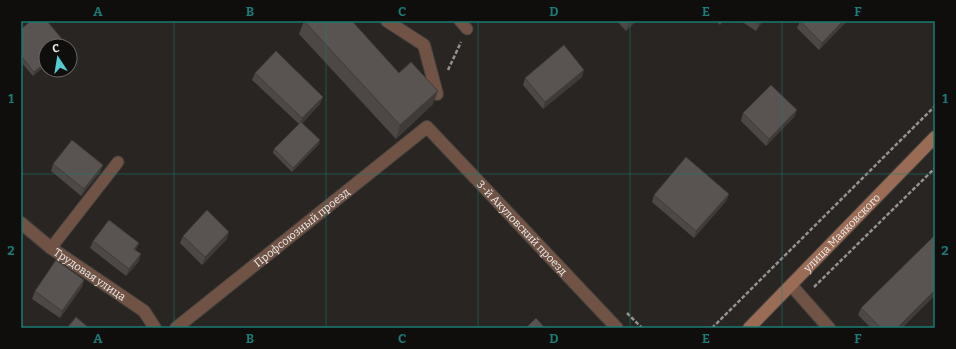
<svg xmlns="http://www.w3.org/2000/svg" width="956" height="349" font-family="Bitter,serif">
<rect width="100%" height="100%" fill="#292522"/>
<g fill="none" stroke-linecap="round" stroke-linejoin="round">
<g stroke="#44413e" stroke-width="13">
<g id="lane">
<polyline points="460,21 467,29"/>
<polyline points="51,248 118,162"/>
</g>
</g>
<g stroke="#44413e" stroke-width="14">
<g id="street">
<polyline points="387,21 424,45 437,94"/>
<path id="s1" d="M 21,223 L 51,248 L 144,311 L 155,328"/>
<polyline points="791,285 829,328"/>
<path id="s2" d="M 176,328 L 427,127 L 617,328"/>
</g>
</g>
<g stroke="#44413e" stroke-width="14">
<g id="secondary">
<path id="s3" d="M 749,328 L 935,137"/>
</g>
</g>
<g stroke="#95918f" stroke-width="2.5" stroke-dasharray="4 2" stroke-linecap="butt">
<polyline points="448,70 461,42"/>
<polyline points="814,287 935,168"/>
<polyline points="627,313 642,328"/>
<polyline points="712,328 935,106"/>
</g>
<use href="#lane" stroke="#715345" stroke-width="11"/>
<use href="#street" stroke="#715345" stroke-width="12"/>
<use href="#secondary" stroke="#9b6c55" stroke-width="12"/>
</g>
<g fill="#4d4846">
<polygon points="304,21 399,73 433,104 396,139 299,34"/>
<polygon points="617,21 636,21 626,31"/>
<polygon points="716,21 723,21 720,25"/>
<polygon points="741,21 763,21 756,31"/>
<polygon points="800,21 847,21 819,50 797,28"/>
<polygon points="21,29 67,45 33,76 21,62"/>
<polygon points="255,73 320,104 302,123 319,144 292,172 273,153 274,149 299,124 252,80"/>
<polygon points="582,77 543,109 523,85 525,78"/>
<polygon points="797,110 794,117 766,146 741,121 743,113"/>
<polygon points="53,164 103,165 100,172 81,196 51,171"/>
<polygon points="729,194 726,201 694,238 652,202 654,195"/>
<polygon points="183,236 227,239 202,265 180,243"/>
<polygon points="93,241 136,250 139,261 126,276 90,248"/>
<polygon points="84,280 82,287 60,318 32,299 35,291"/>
<polygon points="935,295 902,328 871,328 858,315 861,308"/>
</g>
<g fill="#3e3b39">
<polygon points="631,21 636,21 626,31 629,24"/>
<polygon points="761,21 763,21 756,31 759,24"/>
<polygon points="843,21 847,21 819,50 822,43"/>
<polygon points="46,62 46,65 33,76 34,72"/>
<polygon points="584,70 582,77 543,109 545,102"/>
<polygon points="438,91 433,104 396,139 400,125"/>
<polygon points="323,97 320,104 300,126 302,118"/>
<polygon points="797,110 794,117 766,146 769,139"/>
<polygon points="320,140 319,144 292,172 293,168"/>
<polygon points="103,165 100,172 81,196 84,189"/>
<polygon points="729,194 726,201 694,238 696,231"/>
<polygon points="229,232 227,239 202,265 205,257"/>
<polygon points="139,243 136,250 134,249"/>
<polygon points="141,254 139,261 126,276 129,269"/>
<polygon points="84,280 82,287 60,318 62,311"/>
<polygon points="935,290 935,295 902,328 897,328"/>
</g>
<g fill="#595451" stroke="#3e3b39">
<polygon points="31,21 47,21 67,45 66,46 46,46 46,62 34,72 21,56 21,29"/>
<polygon points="304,21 352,21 399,73 411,62 438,91 400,125"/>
<polygon points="626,21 631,21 629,24"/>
<polygon points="754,21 761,21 759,24"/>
<polygon points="800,21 843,21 822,43"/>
<polygon points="564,45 584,70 545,102 525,78"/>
<polygon points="276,51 323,97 302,118 255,73"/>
<polygon points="771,85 797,110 769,139 743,113"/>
<polygon points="301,122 320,140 293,168 274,149"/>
<polygon points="72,140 103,165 84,189 53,164"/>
<polygon points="686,157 729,194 696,231 654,195"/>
<polygon points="207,210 229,232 205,257 183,236"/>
<polygon points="109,220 139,243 134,249 141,254 129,269 93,241"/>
<polygon points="935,235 935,290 897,328 881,328 861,308"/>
<polygon points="56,260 84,280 62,311 35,291"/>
<polygon points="76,317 89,328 67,328"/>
<polygon points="536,318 545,328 526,328"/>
</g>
<path fill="none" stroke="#1a7c74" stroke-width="1" stroke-opacity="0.55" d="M 174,21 L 174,328M 326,21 L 326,328M 478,21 L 478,328M 630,21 L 630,328M 782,21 L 782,328M 21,174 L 935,174"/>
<g text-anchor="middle" stroke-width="3.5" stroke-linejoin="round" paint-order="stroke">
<g font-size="11" fill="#edeae8" stroke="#100e0d">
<text dy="4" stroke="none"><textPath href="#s2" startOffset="161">Профсоюзный проезд</textPath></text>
<text dy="4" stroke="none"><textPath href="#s2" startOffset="460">3-й Акуловский проезд</textPath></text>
<text dy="4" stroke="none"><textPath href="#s3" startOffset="133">улица Маяковского</textPath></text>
<text dy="4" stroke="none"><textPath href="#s1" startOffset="86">Трудовая улица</textPath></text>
</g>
</g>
<rect width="956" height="349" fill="none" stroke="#100e0d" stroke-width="44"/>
<g transform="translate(58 58) rotate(348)"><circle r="19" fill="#100e0d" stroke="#686665"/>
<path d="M0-3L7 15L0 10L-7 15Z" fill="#52ccd0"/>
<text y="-6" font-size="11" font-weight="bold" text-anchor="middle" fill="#edeae8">С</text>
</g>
<rect x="22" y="22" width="912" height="305" fill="none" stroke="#1a7c74" stroke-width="1.5"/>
<g font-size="13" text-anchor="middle" font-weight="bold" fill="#1a7c74">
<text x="98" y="16">A</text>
<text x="250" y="16">B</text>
<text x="402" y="16">C</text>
<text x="554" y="16">D</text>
<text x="706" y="16">E</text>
<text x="858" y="16">F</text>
<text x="11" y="103">1</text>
<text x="945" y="103">1</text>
<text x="11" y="255">2</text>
<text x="945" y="255">2</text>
<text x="98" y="343">A</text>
<text x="250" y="343">B</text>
<text x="402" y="343">C</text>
<text x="554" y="343">D</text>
<text x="706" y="343">E</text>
<text x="858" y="343">F</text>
</g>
</svg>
